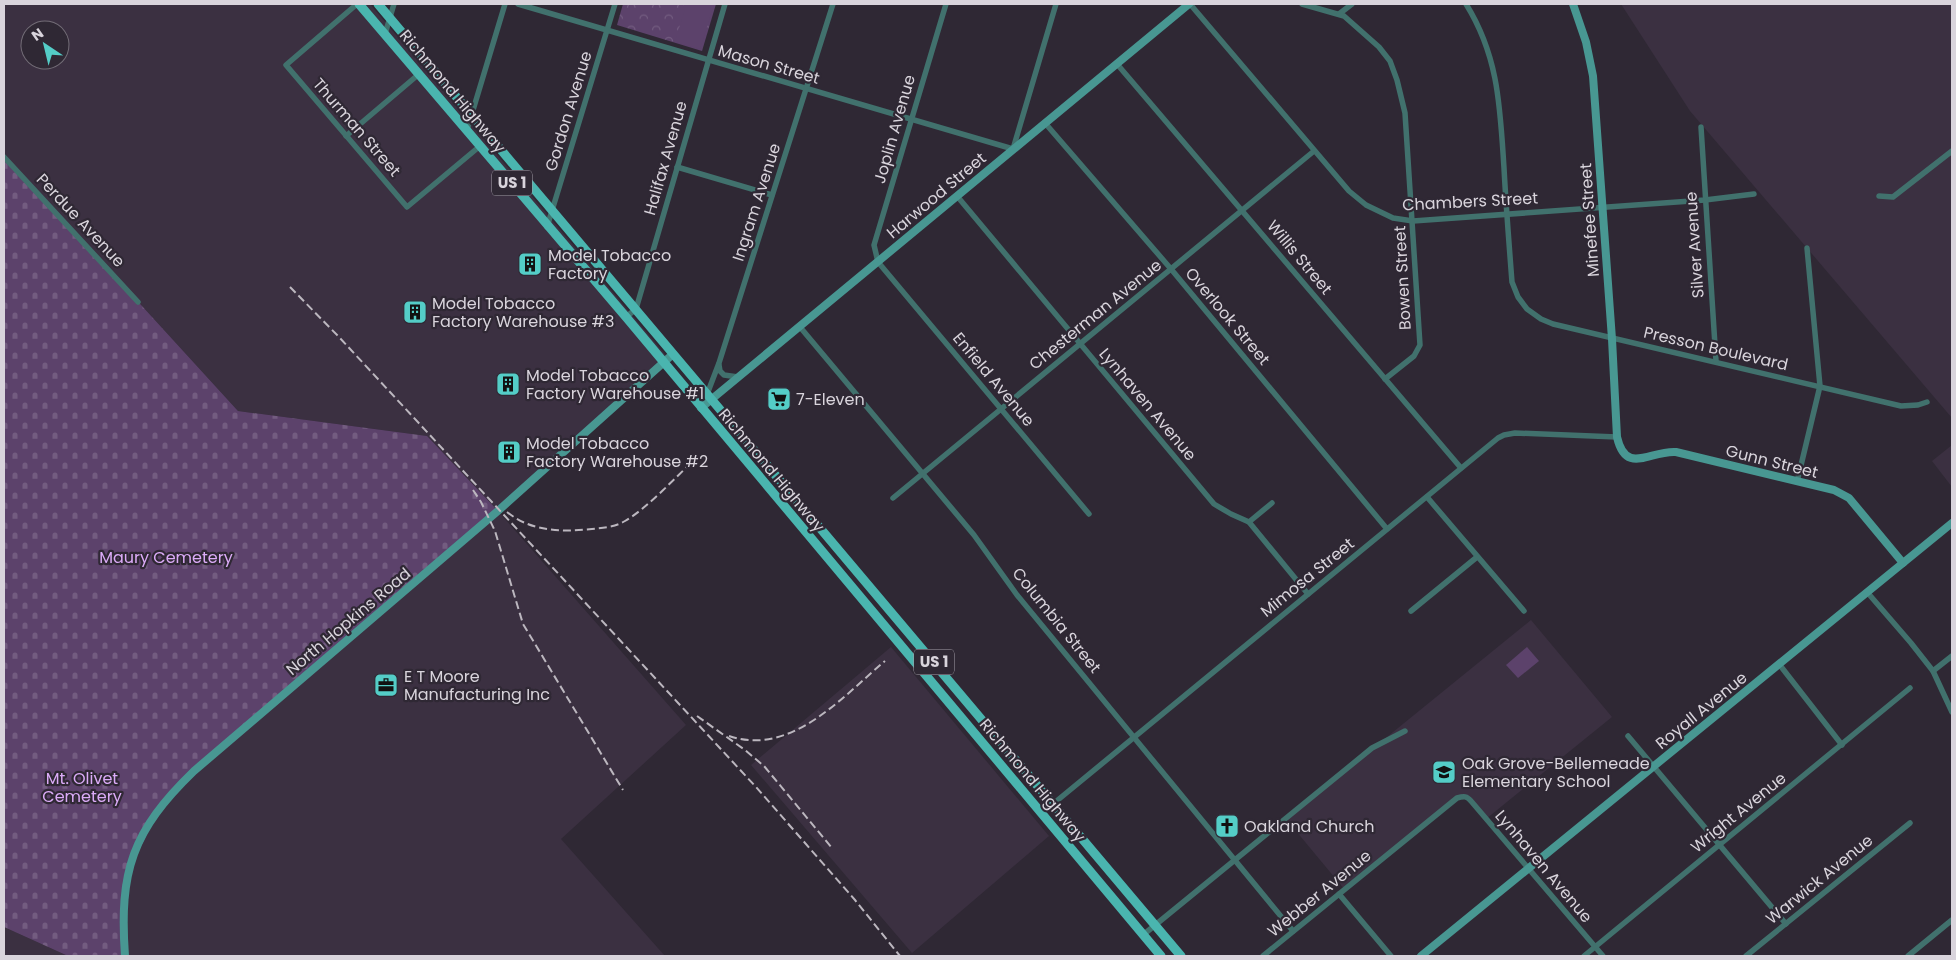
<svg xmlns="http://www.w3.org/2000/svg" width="1956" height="960" font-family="Poppins,sans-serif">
<defs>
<pattern id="cemetery-stones" width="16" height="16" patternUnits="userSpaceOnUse" patternTransform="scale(1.25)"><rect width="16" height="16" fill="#5c426b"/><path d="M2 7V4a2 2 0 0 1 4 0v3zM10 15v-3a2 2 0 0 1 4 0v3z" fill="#735c80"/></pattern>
<pattern id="park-crowns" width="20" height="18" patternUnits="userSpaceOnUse" patternTransform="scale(1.25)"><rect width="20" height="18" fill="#5c426b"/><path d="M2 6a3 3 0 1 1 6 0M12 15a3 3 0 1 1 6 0" fill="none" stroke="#735c80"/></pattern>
</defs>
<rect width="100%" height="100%" fill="#2f2834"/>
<g fill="#3b3041" fill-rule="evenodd">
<path d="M 4,4 L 370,4 L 669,359 L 498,511 L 686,725 L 561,839 L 665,956 L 126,956 L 125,927 L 130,868 L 158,813 L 427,436 L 238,411 L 4,155 ZM 30,30 L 60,30 L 60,60 L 30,60 Z"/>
<polygon points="1621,4 1952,4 1952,418 1690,111"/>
<polygon points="1952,445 1952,487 1932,461"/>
<polygon points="1531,620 1612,717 1486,819 1463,796 1345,890 1286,819"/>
<polygon points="891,647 1049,836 912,953 751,765"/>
<polygon points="4,927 68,956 4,956"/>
</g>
<polygon fill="url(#cemetery-stones)" points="4,155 238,411 427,436 498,511 200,765 158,813 130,868 126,898 126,956 68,956 4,927"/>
<polygon fill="url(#park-crowns)" points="623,4 716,4 702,51 617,25"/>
<g fill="#5c426b">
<polygon points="684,4 714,4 700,49 675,42 685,9 683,8"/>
<polygon points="1527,647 1539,661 1518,678 1506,665"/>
</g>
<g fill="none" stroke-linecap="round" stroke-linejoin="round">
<g stroke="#41716d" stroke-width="5.5">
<polyline points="357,4 286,65 407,207 480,146"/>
<polyline points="518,4 1013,149 1056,4"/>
<polyline points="946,4 874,245 878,262 1089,514"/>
<polyline points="1190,4 1349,191 1366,205 1393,218 1413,221 1705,200 1754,194"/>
<polyline points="1302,4 1344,16 1379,47 1390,61 1397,80 1405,113 1420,345 1414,356 1385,379"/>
<path d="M 1466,4 C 1499,57 1500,108 1504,168 C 1506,206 1509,244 1512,282 L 1518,297 L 1527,309 L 1541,319 L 1553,324 L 1901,406 L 1918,405 L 1927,402"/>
<polyline points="1339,14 1352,4"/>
<polyline points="385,34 394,4"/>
<polyline points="1117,64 1461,468"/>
<polyline points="1045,123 1171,269 1387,529"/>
<polyline points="1701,127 1716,361"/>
<polyline points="467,130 505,4"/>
<polyline points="346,136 419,74"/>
<polyline points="4,157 138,302"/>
<polyline points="677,167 772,195"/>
<polyline points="957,196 1214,504 1231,514 1249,522 1308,594"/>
<polyline points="1879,196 1893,197 1952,151"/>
<polyline points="547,227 615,4"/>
<polyline points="626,317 636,309 725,4"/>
<polyline points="800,327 974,535 1017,595 1293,931"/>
<polyline points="719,365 720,371 724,375 738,377"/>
<polyline points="706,397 719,363 833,4"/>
<polyline points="1797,482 1820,386 1807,248"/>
<polyline points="1427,497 1524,611"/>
<polyline points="893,498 1314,151"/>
<polyline points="1249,522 1272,503"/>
<polyline points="1867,592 1911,643 1933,671 1952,712"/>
<polyline points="1411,611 1477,557"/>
<polyline points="1779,664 1842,745"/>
<polyline points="1933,671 1952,656"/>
<polyline points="1628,736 1786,924"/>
<polyline points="1042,813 1498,438 1504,435 1515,433 1617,437"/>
<polyline points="1339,894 1391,956"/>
<polyline points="1143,935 1372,748 1405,731"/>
<path d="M 1263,956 L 1457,798 C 1464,796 1467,796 1471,801 L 1603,956"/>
<polyline points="1584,956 1910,688"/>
<polyline points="1746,956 1910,823"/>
<polyline points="1908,956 1952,920"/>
</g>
<g stroke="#489792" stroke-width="8">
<path d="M 1573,4 L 1586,42 L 1593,76 L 1612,339 L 1617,437 C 1626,476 1650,450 1676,452 L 1834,490 L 1849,498 L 1903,563"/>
<polyline points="701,408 1189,4"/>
<path d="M 125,956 C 119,871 132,831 194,771 L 499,510 L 673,354"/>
<polyline points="1421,956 1952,523"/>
</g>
<g stroke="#4ab5af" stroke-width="9">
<polyline points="359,4 626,317 1161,956"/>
<polyline points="378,4 1181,956"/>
</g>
<g stroke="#bcb7bf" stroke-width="2" stroke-dasharray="8 4" stroke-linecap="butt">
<polyline points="290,287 339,337 756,787 855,900 900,956"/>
<polyline points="473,490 481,502 495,531 523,624 623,790"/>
<path d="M 507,512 C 532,532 561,532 592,529 C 603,528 615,527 625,521 C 646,509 673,480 692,462"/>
<polyline points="697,716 745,750 764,766 832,848"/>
<path d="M 729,736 C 791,757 842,697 885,661"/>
</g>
</g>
<defs>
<g id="building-square" transform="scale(1.25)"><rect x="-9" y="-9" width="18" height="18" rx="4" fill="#54cdc7" stroke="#2f2834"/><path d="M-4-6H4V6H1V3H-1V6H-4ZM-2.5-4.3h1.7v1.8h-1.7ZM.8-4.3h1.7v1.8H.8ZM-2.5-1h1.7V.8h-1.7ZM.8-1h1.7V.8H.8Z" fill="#111"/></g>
<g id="supermarket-square" transform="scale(1.25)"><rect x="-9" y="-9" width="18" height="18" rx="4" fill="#54cdc7" stroke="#2f2834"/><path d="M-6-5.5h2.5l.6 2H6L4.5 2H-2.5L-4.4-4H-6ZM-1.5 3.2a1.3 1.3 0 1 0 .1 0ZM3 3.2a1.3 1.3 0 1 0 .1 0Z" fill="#111"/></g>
<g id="office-square" transform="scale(1.25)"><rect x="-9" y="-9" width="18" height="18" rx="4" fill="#54cdc7" stroke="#2f2834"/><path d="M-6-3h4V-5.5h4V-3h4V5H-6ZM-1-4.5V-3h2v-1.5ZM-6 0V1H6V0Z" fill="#111"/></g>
<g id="school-square" transform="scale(1.25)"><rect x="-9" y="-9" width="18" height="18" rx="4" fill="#54cdc7" stroke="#2f2834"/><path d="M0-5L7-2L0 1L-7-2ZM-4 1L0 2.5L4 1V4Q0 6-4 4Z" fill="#111"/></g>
<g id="church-square" transform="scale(1.25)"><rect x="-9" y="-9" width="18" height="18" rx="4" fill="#54cdc7" stroke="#2f2834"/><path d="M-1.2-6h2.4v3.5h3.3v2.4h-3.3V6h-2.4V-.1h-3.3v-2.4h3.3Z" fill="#111"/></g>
</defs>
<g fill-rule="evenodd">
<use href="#building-square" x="530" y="264"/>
<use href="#building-square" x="415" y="312"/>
<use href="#building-square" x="508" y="384"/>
<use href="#supermarket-square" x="779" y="399"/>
<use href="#building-square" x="509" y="452"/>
<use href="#office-square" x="386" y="685"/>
<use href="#school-square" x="1444" y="772"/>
<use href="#church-square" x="1227" y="826"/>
</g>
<g text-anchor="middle" stroke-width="4.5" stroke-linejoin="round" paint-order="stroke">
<g fill="#2f2834" stroke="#a6a0aa" stroke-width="1">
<rect x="492" y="170.5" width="40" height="25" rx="4"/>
<rect x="914" y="649.5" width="40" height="25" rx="4"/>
</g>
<g font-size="15" font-weight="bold" fill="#d9d4dc">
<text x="512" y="188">US 1</text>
<text x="934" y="667">US 1</text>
</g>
<g font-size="16" fill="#d9d4dc" stroke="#2f2834">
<text transform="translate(769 64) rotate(16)" y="6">Mason Street</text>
<text transform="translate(453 91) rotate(50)" y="6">Richmond Highway</text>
<text transform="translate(568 111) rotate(-73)" y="6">Gordon Avenue</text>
<text transform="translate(357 127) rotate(49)" y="6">Thurman Street</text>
<text transform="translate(894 129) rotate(-74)" y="6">Joplin Avenue</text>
<text transform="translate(665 158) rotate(-74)" y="6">Halifax Avenue</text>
<text transform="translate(936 195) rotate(-40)" y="6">Harwood Street</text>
<text transform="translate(1470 201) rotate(-3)" y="6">Chambers Street</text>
<text transform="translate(756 202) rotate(-72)" y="6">Ingram Avenue</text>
<text transform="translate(81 220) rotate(47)" y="6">Perdue Avenue</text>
<text transform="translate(1589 220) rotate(-94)" y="6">Minefee Street</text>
<text transform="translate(1694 245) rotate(-94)" y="6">Silver Avenue</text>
<text transform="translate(1300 257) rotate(50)" y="6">Willis Street</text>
<text transform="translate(1402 278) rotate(-93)" y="6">Bowen Street</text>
<text transform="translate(1095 314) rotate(-39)" y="6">Chesterman Avenue</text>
<text transform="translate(1228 316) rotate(50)" y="6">Overlook Street</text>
<text transform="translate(1716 348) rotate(13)" y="6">Presson Boulevard</text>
<text transform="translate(994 379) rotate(50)" y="6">Enfield Avenue</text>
<text transform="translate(1148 404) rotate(50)" y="6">Lynhaven Avenue</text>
<text transform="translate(1772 461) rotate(14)" y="6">Gunn Street</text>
<text transform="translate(772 470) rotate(50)" y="6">Richmond Highway</text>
<text transform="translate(1307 577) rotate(-39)" y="6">Mimosa Street</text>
<text transform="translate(1057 620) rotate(51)" y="6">Columbia Street</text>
<text transform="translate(348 621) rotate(-40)" y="6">North Hopkins Road</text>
<text transform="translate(1701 710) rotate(-39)" y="6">Royall Avenue</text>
<text transform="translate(1033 780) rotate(50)" y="6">Richmond Highway</text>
<text transform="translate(1738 812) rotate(-39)" y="6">Wright Avenue</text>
<text transform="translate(1544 866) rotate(50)" y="6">Lynhaven Avenue</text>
<text transform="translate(1819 879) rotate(-39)" y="6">Warwick Avenue</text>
<text transform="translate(1319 893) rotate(-39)" y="6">Webber Avenue</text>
</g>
<g font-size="16" fill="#d9d4dc" stroke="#2f2834" text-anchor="start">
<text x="548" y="261">Model Tobacco<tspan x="548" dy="18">Factory</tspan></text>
<text x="432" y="309">Model Tobacco<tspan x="432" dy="18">Factory Warehouse #3</tspan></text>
<text x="526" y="381">Model Tobacco<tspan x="526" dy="18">Factory Warehouse #1</tspan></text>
<text x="796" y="405">7-Eleven</text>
<text x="526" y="449">Model Tobacco<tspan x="526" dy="18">Factory Warehouse #2</tspan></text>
<text x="404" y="682">E T Moore<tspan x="404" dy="18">Manufacturing Inc</tspan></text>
<text x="1462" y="769">Oak Grove-Bellemeade<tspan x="1462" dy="18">Elementary School</tspan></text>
<text x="1244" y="832">Oakland Church</text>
</g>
<g font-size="16" fill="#dbabf7" stroke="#2f2834">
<text x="166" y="563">Maury Cemetery</text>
<text x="82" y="784">Mt. Olivet<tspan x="82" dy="18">Cemetery</tspan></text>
</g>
</g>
<rect width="1956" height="960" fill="none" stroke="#d9d4dc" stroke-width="10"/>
<g transform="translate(45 45) rotate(325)"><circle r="24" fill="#2f2834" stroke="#736d77"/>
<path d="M0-4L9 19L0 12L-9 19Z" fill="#54cdc7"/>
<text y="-8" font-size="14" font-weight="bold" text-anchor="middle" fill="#d9d4dc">N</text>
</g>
</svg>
